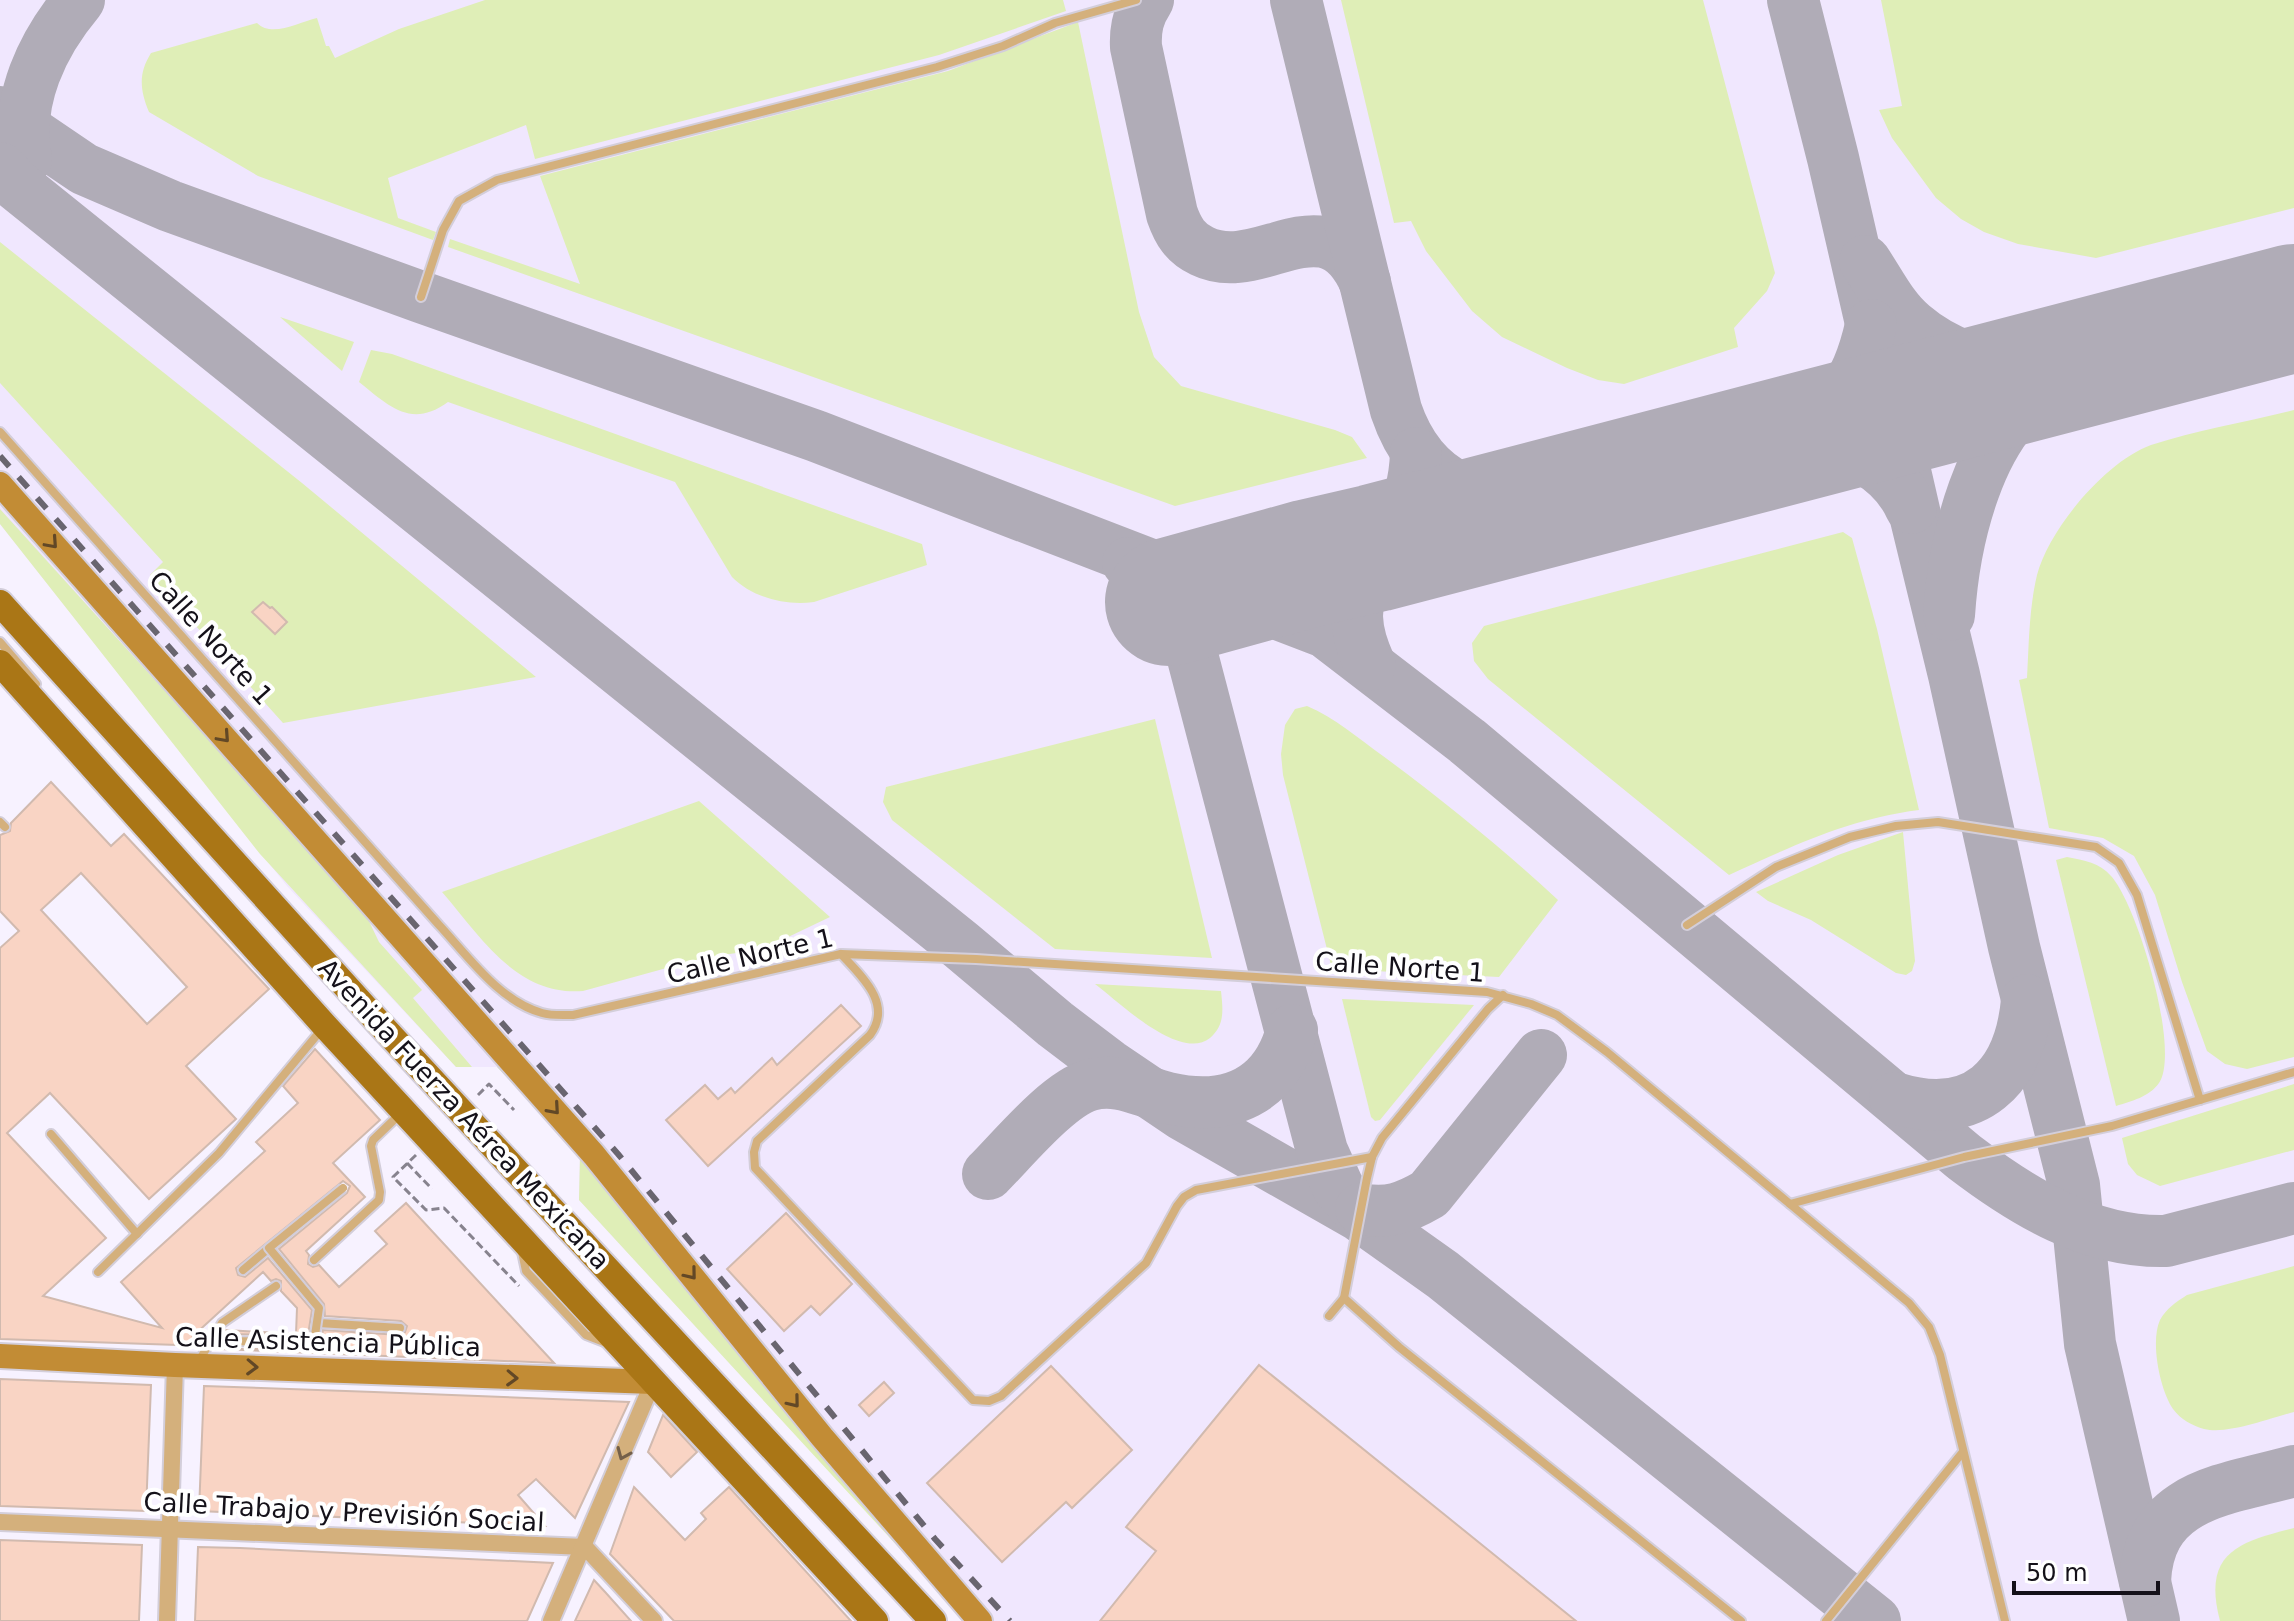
<svg xmlns="http://www.w3.org/2000/svg" width="2294" height="1621" font-family="'DejaVu Sans',sans-serif">
<rect width="100%" height="100%" fill="#f7f2ff"/>
<polygon fill="#f0e7fe" points="0,0 2294,0 2294,1621 967,1621 579,1200 580,1155 497,1067 456,1067 287,886 0,524"/>
<g fill="#dfeeb7">
<path d="M 485,0 L 1063,0 L 1066,11 L 939,55 L 535,159 L 526,125 L 388,178 L 398,218 L 436,232 L 433,240 L 258,176 L 149,112 C 140,90 138,74 151,53 L 257,23 C 272,38 299,22 317,18 L 326,46 L 329,46 L 335,58 L 399,29 Z"/>
<polygon points="1341,0 1703,0 1775,273 1767,291 1734,328 1738,347 1624,384 1598,380 1567,368 1502,337 1472,311 1426,251 1411,221 1394,223"/>
<polygon points="1881,0 2294,0 2294,208 2096,258 2018,244 1984,232 1961,219 1936,198 1892,138 1879,110 1902,106"/>
<polygon points="1078,22 1139,312 1154,357 1181,386 1335,430 1352,437 1367,458 1175,506 448,247 450,239 580,284 540,176 948,71"/>
<polygon points="0,242 302,483 536,677 283,723 150,575 163,562 0,383"/>
<polygon points="280,317 354,342 342,371"/>
<path d="M 371,350 L 392,354 L 922,544 L 927,565 L 814,602 C 786,606 753,598 732,577 L 675,482 L 448,402 C 411,429 389,406 359,382 Z"/>
<path d="M 2294,410 L 2294,1057 L 2247,1069 L 2225,1064 L 2207,1051 L 2182,982 L 2155,895 L 2134,856 L 2103,838 L 2049,828 L 2019,680 L 2027,678 C 2029,643 2029,609 2037,575 C 2049,529 2106,461 2151,445 C 2197,430 2247,422 2294,410 Z"/>
<polygon points="0,509 211,742 304,832 352,886 379,942 422,990 413,998 472,1067 456,1067 260,854 0,524"/>
<path d="M 1843,532 L 1852,538 L 1877,629 L 1919,810 C 1848,819 1793,846 1729,875 L 1488,679 L 1474,661 L 1472,643 L 1484,626 Z"/>
<path d="M 1307,706 C 1335,718 1358,738 1383,756 C 1444,801 1503,849 1558,900 L 1499,977 L 1332,969 L 1283,775 L 1281,754 L 1285,725 L 1295,709 Z"/>
<polygon points="1155,719 1212,958 1055,949 892,820 883,802 886,787"/>
<path d="M 699,801 L 830,917 L 763,949 L 703,958 L 583,991 C 516,996 481,937 442,892 Z"/>
<polygon points="1903,832 1915,961 1912,971 1906,975 1896,973 1811,920 1768,901 1756,892 1838,855"/>
<path d="M 2067,857 C 2084,860 2100,863 2111,876 C 2137,904 2181,1050 2159,1083 C 2149,1097 2132,1101 2116,1106 L 2056,860 Z"/>
<path d="M 1095,984 L 1221,991 C 1223,1010 1225,1025 1210,1038 C 1180,1062 1119,1002 1095,984 Z"/>
<polygon points="1342,999 1474,1005 1380,1120 1375,1121 1371,1117"/>
<polygon points="509,1061 919,1556 924,1575 579,1200 580,1155 497,1067"/>
<polygon points="2294,1084 2294,1150 2160,1186 2137,1175 2128,1164 2122,1138"/>
<path d="M 2294,1266 L 2294,1412 C 2270,1418 2228,1435 2204,1429 C 2193,1426 2180,1419 2173,1409 C 2160,1390 2150,1342 2160,1320 C 2166,1309 2176,1302 2187,1295 Z"/>
<path d="M 2294,1528 L 2294,1621 L 2220,1621 C 2202,1553 2238,1542 2294,1528 Z"/>
</g>
<g fill="none" stroke-linecap="round" stroke-linejoin="round">
<g stroke="#b0acb7" stroke-width="52">
<path d="M 1148,0 C 1138,15 1135,29 1136,47 L 1172,214 C 1178,231 1185,243 1202,251 C 1261,280 1325,194 1365,282"/>
<path d="M 1296,0 L 1396,410 C 1423,490 1485,508 1563,499"/>
<polyline points="1793,0 1833,158 1916,519 1954,675 2014,947 2074,1185 2090,1344 2154,1621"/>
<path d="M 0,112 L 84,169 L 170,206 L 421,297 L 816,436 L 1325,632 L 1467,741 L 1964,1157 C 2023,1202 2090,1243 2166,1241 L 2294,1208"/>
<path d="M 26,159 C 15,100 42,44 79,0"/>
<polyline points="0,168 15,184 961,945 1055,1024 1109,1065 1183,1115 1360,1216 1443,1275 1875,1621"/>
<path d="M 1865,261 C 1880,283 1892,309 1913,326 C 1942,351 1990,370 2028,370 C 2046,371 2065,365 2083,361"/>
<path d="M 1768,441 C 1833,416 1856,393 1871,325"/>
<path d="M 1736,453 C 1758,449 1782,442 1804,442 C 1848,443 1893,468 1911,508"/>
<path d="M 1128,563 C 1159,585 1177,612 1190,647 L 1322,1151 L 1339,1189 L 1360,1213"/>
<path d="M 1197,573 C 1238,578 1360,562 1388,533 C 1409,511 1415,482 1416,453"/>
<path d="M 1949,615 C 1954,540 1978,433 2044,390 C 2073,371 2108,361 2140,349"/>
<path d="M 1370,665 C 1336,591 1373,564 1434,533"/>
<path d="M 1895,1098 C 1975,1123 2020,1078 2027,1000"/>
<path d="M 988,1174 C 1013,1149 1058,1094 1090,1085 C 1118,1077 1142,1092 1168,1098 C 1229,1112 1276,1091 1292,1030"/>
<path d="M 1361,1209 C 1388,1214 1405,1208 1429,1194 L 1541,1055"/>
<path d="M 2145,1581 C 2149,1493 2227,1490 2294,1471"/>
</g>
<polyline stroke="#b0acb7" stroke-width="128" points="1169,602 1310,563 1375,548 2294,308"/>
</g>
<g fill="#f9d4c4" stroke="#d1baaf" stroke-width="2" fill-rule="evenodd">
<polygon points="263,602 270,608 272,607 287,622 275,634 252,612"/>
<path d="M 51,782 L 111,846 L 124,834 L 269,989 L 186,1066 L 236,1119 L 149,1199 L 50,1093 L 7,1133 L 106,1238 L 43,1296 L 162,1328 L 121,1282 L 265,1151 L 256,1142 L 298,1103 L 283,1086 L 315,1049 L 380,1120 L 333,1163 L 365,1197 L 306,1251 L 309,1255 L 308,1264 L 313,1267 L 319,1265 L 339,1287 L 387,1244 L 375,1231 L 406,1203 L 554,1363 L 220,1349 L 315,1349 L 320,1345 L 323,1330 L 400,1335 L 405,1332 L 407,1326 L 401,1321 L 325,1316 L 324,1304 L 279,1249 L 347,1193 L 350,1186 L 343,1181 L 236,1268 L 238,1275 L 245,1277 L 268,1258 L 312,1310 L 308,1335 L 223,1334 L 226,1330 L 296,1334 L 297,1308 L 281,1291 L 281,1281 L 276,1279 L 271,1281 L 263,1272 L 193,1336 L 204,1339 L 200,1346 L 183,1345 L 180,1347 L 178,1345 L 0,1339 L 0,948 L 19,931 L 0,911 L 0,835 L 10,831 L 11,823 ZM 81,873 L 187,987 L 147,1024 L 41,910 Z"/>
<polygon points="841,1005 861,1026 708,1166 666,1120 705,1085 718,1099 731,1088 735,1093 772,1058 777,1065"/>
<polygon points="786,1213 852,1284 820,1315 811,1306 784,1331 727,1269"/>
<polygon points="1259,1365 1445,1515 1576,1621 1100,1621 1156,1551 1126,1527"/>
<polygon points="1051,1366 1132,1450 1072,1508 1066,1502 1002,1562 927,1483"/>
<polygon points="0,1379 151,1385 146,1511 0,1506"/>
<polygon points="884,1382 894,1393 869,1416 859,1405"/>
<polygon points="204,1386 374,1392 629,1402 575,1518 536,1479 518,1495 545,1526 500,1524 199,1511"/>
<polygon points="663,1415 697,1452 671,1477 648,1452"/>
<polygon points="634,1487 685,1540 706,1519 701,1513 729,1487 851,1621 674,1621 610,1554"/>
<polygon points="0,1540 142,1545 139,1621 0,1621"/>
<polygon points="198,1547 240,1548 553,1563 527,1621 195,1621"/>
<polygon points="594,1580 606,1593 631,1621 575,1621"/>
</g>
<g fill="none" stroke-linecap="round" stroke-linejoin="round">
<g stroke="#d3ceda" stroke-width="12">
<g id="lane">
<polyline points="421,297 443,230 459,201 497,180 937,67 1003,46 1055,23 1136,0"/>
<path d="M 0,432 L 439,925 C 468,956 499,1001 542,1013 C 552,1016 563,1015 573,1015 L 841,954 L 976,959 L 1487,992 L 1531,1004 L 1557,1015 L 1607,1052 L 1790,1204"/>
<polyline points="0,642 36,684"/>
<polyline points="0,822 5,827"/>
<polyline points="1687,925 1776,867 1850,837 1896,826 1938,822 2096,847 2119,863 2137,895 2200,1100"/>
<path d="M 841,954 C 862,977 893,1004 870,1035 L 757,1141 L 754,1152 L 755,1168 L 973,1400 L 989,1401 L 1001,1396 L 1146,1263 L 1177,1206 L 1184,1197 L 1196,1190 L 1372,1157"/>
<polyline points="51,1134 137,1234"/>
<polyline points="522,1252 526,1271 586,1335 604,1342"/>
<polyline points="314,1260 379,1200 380,1192 371,1146 373,1140 400,1114"/>
<polyline points="243,1270 269,1248"/>
<polyline points="98,1272 219,1153 322,1029"/>
<polyline points="1344,1298 1399,1347 1741,1621"/>
<polyline points="1329,1316 1344,1298 1367,1178 1372,1157 1382,1138 1488,1009 1503,995"/>
<polyline points="319,1323 400,1328"/>
<polyline points="197,1364 222,1323 276,1286"/>
<polyline points="1826,1621 1962,1453"/>
<polyline points="2005,1621 1940,1355 1929,1327 1909,1303 1790,1204 1964,1157 2112,1126 2294,1072"/>
</g>
</g>
<g stroke="#d3ceda" stroke-width="20">
<g id="street">
<polyline points="0,1522 585,1547 654,1621"/>
<polyline points="167,1621 175,1365"/>
<polyline points="551,1621 653,1382"/>
</g>
</g>
<g stroke="#d3ceda" stroke-width="28">
<g id="secondary">
<polyline points="0,484 594,1155 822,1437 980,1621"/>
<polyline points="0,1356 175,1365 653,1382"/>
</g>
</g>
<g stroke="#d3ceda" stroke-width="30">
<g id="primary">
<polyline points="0,603 379,1023 933,1621"/>
<polyline points="0,663 325,1026 875,1621"/>
</g>
</g>
<g stroke="#87838e" stroke-width="3" stroke-dasharray="8 4" stroke-linecap="butt">
<polyline points="478,1095 489,1084 514,1110"/>
<polyline points="416,1155 393,1177 426,1210 444,1208 519,1286"/>
<polyline points="407,1163 432,1189"/>
</g>
<use href="#lane" stroke="#d4b07c" stroke-width="8"/>
<use href="#street" stroke="#d4b07c" stroke-width="16"/>
<use href="#secondary" stroke="#c28c35" stroke-width="24"/>
<use href="#primary" stroke="#aa7616" stroke-width="26"/>
<polyline stroke="#69656f" stroke-width="6" stroke-dasharray="14 14" stroke-linecap="butt" points="0,456 618,1154 935,1539 1010,1621"/>
<g stroke="#d3ceda" stroke-width="12" stroke-linecap="butt">
<polyline id="lane-bridge" points="220,1341 314,1342 319,1308 269,1248 343,1188"/>
</g>
<use href="#lane-bridge" stroke="#d4b07c" stroke-width="8"/>
</g>
<defs><path id="oneway-chevron" d="M-2-3.5L2.5 0L-2 3.5" fill="none" stroke-width="1.6" stroke-linecap="round" stroke-linejoin="round" transform="scale(2)"/></defs>
<g stroke="#624826">
<use href="#oneway-chevron" transform="translate(52 543) rotate(48)"/>
<use href="#oneway-chevron" transform="translate(224 737) rotate(48)"/>
<use href="#oneway-chevron" transform="translate(554 1109) rotate(49)"/>
<use href="#oneway-chevron" transform="translate(691 1274) rotate(51)"/>
<use href="#oneway-chevron" transform="translate(252 1367) rotate(2)"/>
<use href="#oneway-chevron" transform="translate(512 1378) rotate(2)"/>
<use href="#oneway-chevron" transform="translate(794 1402) rotate(51)"/>
</g>
<use stroke="#74604a" href="#oneway-chevron" transform="translate(623 1454) rotate(113)"/>
<g text-anchor="middle" stroke-width="8" stroke-linejoin="round" paint-order="stroke">
<g font-size="26" fill="#141119" stroke="#fff">
<text transform="translate(211 638) rotate(48)" y="9">Calle Norte 1</text>
<text transform="translate(750 956) rotate(-13)" y="9">Calle Norte 1</text>
<text transform="translate(1400 967) rotate(4)" y="9">Calle Norte 1</text>
<text transform="translate(464 1114) rotate(47)" y="9">Avenida Fuerza Aérea Mexicana</text>
<text transform="translate(328 1342) rotate(2)" y="9">Calle Asistencia Pública</text>
<text transform="translate(344 1512) rotate(3)" y="9">Calle Trabajo y Previsión Social</text>
</g>
</g>
<path d="M2014 1581v12h144v-12" fill="none" stroke="#141119" stroke-width="4"/>
<text x="2026" y="1581" font-size="24" fill="#141119" stroke="#ffffff" stroke-width="6" paint-order="stroke">50 m</text>
</svg>
